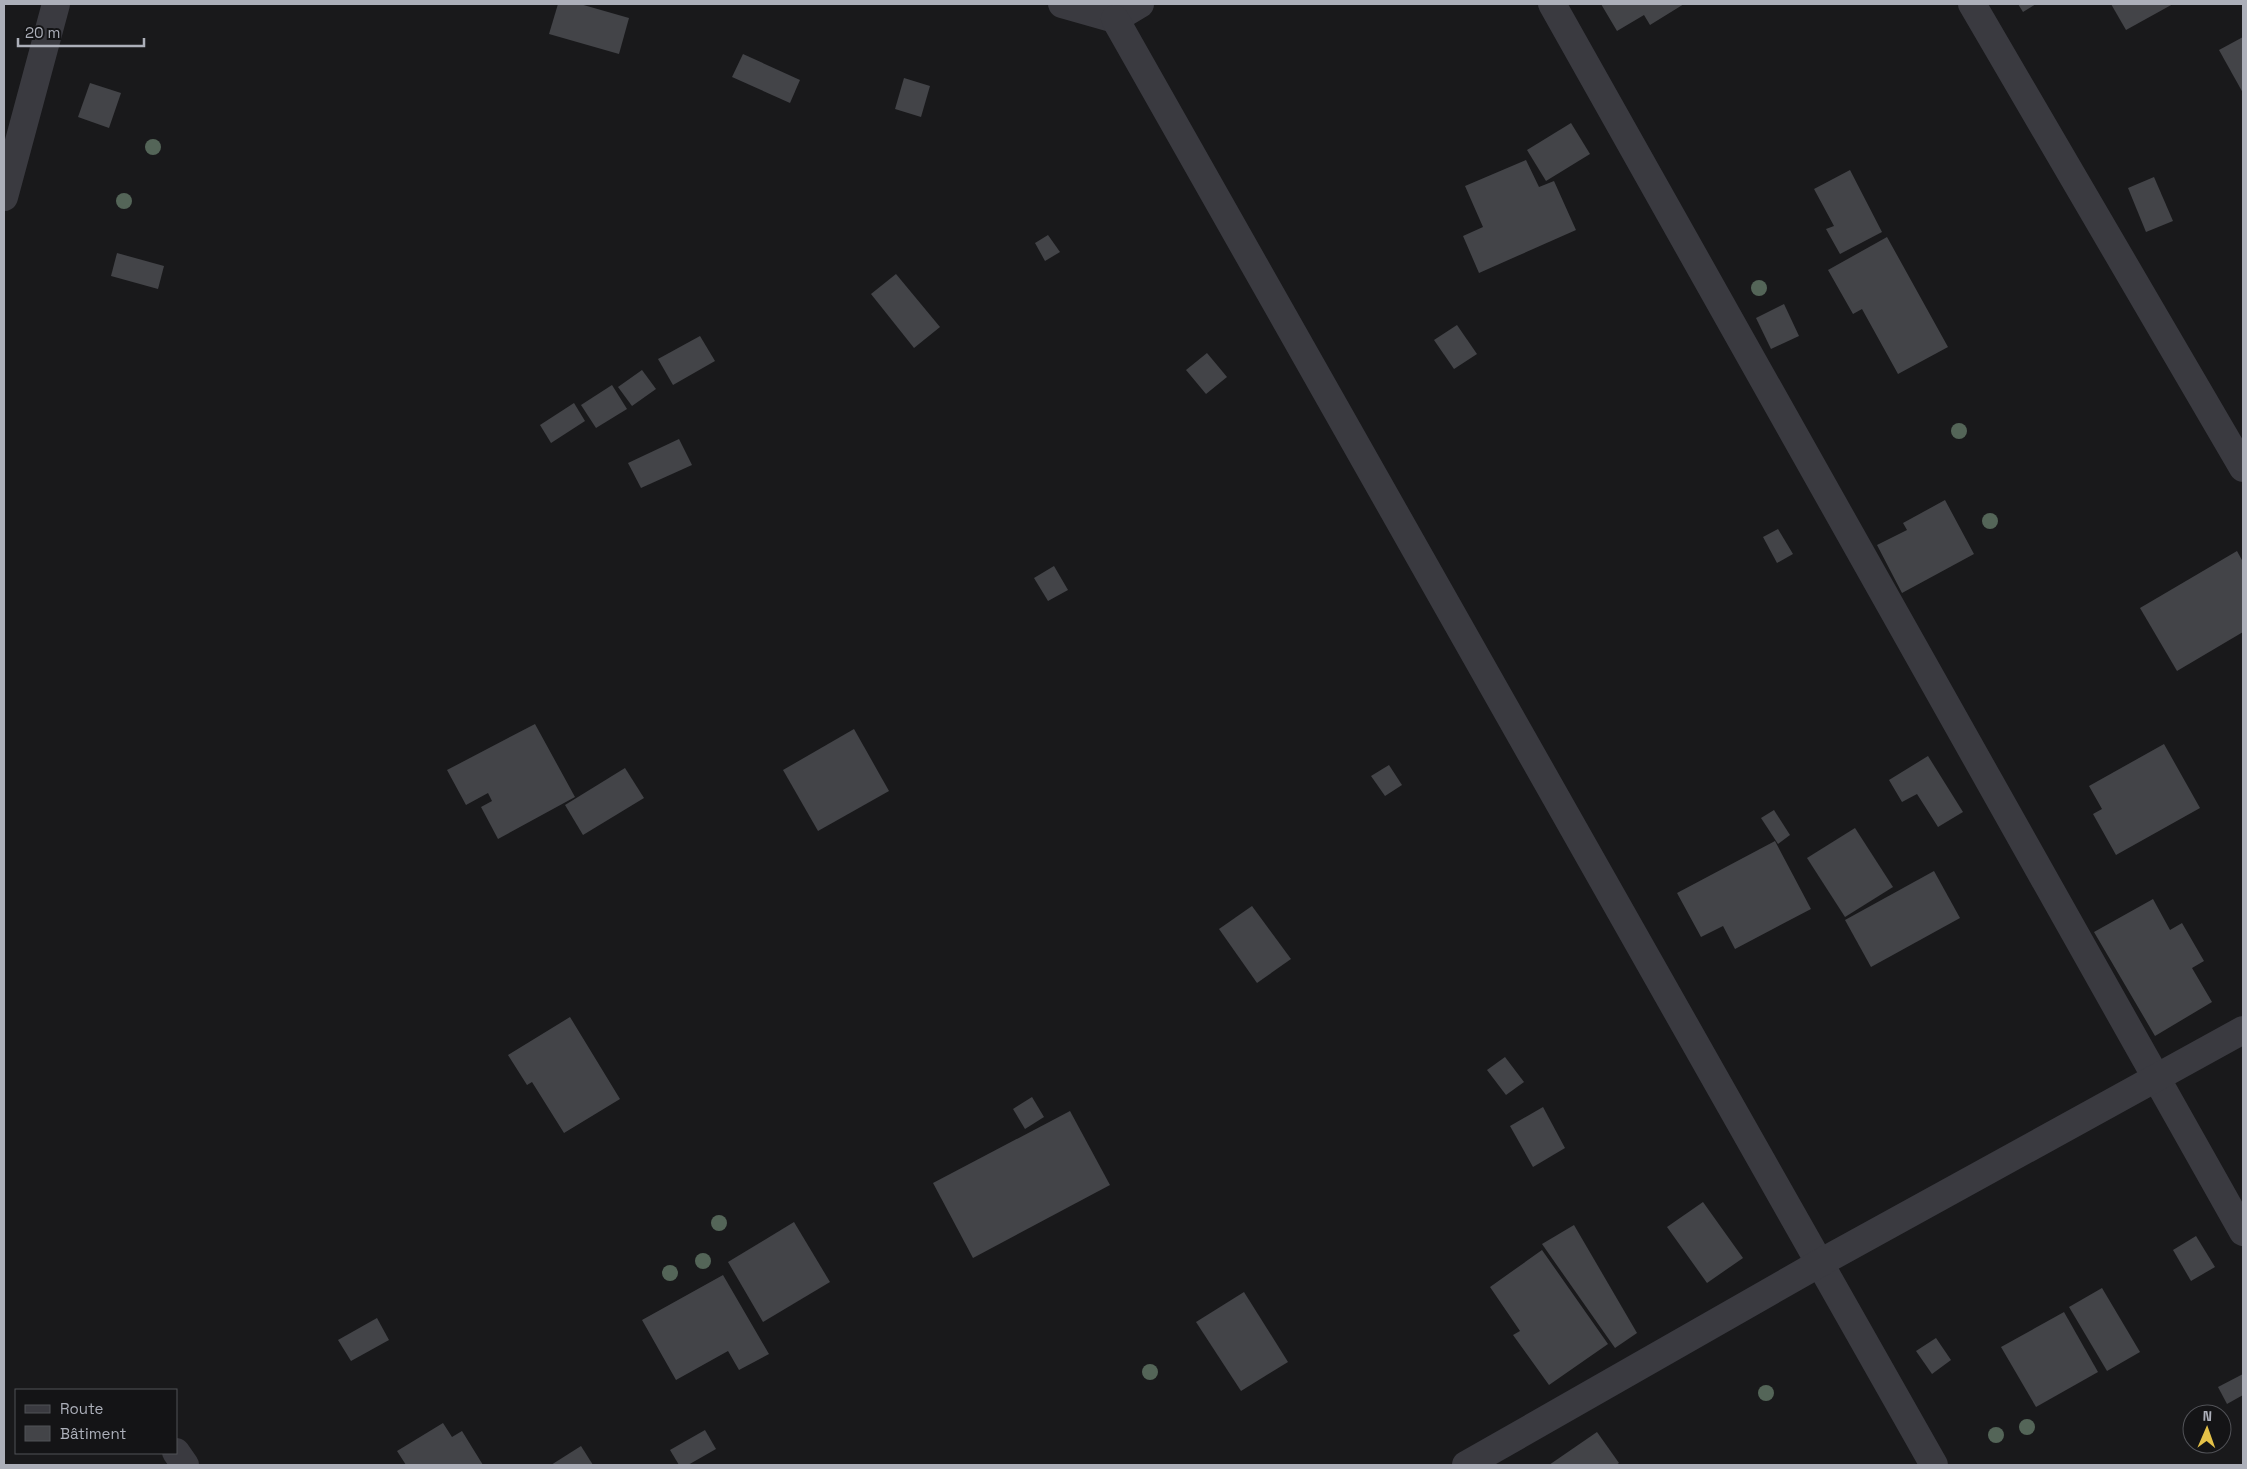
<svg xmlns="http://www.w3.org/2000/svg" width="2247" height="1469" font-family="'Space Grotesk',sans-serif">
<rect width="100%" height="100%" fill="#19191b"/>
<g fill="#434448">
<polygon points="558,4 580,4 629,18 619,54 549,34"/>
<polygon points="1601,4 1684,4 1650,25 1644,15 1617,31"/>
<polygon points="2018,4 2036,4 2023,12"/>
<polygon points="2111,4 2173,4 2126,30"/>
<polygon points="2243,37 2243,93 2219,50"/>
<polygon points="743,54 800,80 790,103 732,77"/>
<polygon points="904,78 930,86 921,117 895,109"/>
<polygon points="90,83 121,93 109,128 78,117"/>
<polygon points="1571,123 1590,154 1546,181 1527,150"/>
<polygon points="1526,160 1539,187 1554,181 1576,230 1479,273 1463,236 1483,227 1465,186"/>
<polygon points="1850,170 1882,232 1840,254 1826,229 1834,226 1814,189"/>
<polygon points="2154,177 2173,221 2146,232 2128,188"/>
<polygon points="1048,235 1060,252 1045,261 1035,243"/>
<polygon points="1887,237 1948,347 1898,374 1862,309 1853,314 1828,270"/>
<polygon points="117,253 164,266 158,289 111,276"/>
<polygon points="896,274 940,327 914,348 871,294"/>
<polygon points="1784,304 1799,336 1771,349 1756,318"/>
<polygon points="1457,325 1477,354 1454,369 1434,340"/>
<polygon points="700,336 715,361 673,385 658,359"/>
<polygon points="1207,353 1227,377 1206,394 1186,370"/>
<polygon points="642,370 656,389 632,406 618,387"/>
<polygon points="612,385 627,409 596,428 581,405"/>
<polygon points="574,403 585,421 551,443 540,425"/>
<polygon points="679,439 692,465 641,488 628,463"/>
<polygon points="1945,500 1974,554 1902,593 1877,545 1907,530 1903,523"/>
<polygon points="1778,529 1793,554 1777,563 1763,537"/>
<polygon points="2237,551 2243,562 2243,632 2177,671 2140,608"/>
<polygon points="1054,566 1068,590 1048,601 1034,578"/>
<polygon points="535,724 575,797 498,839 481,807 492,801 488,793 466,805 447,770"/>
<polygon points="854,729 889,791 818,831 783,770"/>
<polygon points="2164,744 2200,808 2116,855 2093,814 2102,809 2089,786"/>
<polygon points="1928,756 1963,812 1938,827 1917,794 1902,802 1889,780"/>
<polygon points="1389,765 1402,785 1385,796 1371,776"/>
<polygon points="625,768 644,798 583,835 565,805"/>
<polygon points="1774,810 1790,835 1778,844 1761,818"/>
<polygon points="1855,828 1893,887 1845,917 1807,858"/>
<polygon points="1775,841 1811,909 1735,949 1723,926 1701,937 1677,893"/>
<polygon points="1934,871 1960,918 1871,967 1845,920"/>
<polygon points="2153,899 2170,930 2182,923 2204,961 2192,968 2212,1002 2155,1036 2094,932"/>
<polygon points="1252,906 1291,959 1257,983 1219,929"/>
<polygon points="570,1017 620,1099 564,1133 532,1082 527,1085 508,1055"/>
<polygon points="1505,1057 1524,1082 1506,1095 1487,1070"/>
<polygon points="1032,1097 1044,1117 1025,1129 1013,1109"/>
<polygon points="1543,1107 1565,1148 1533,1167 1510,1126"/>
<polygon points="1070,1111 1110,1185 973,1258 933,1183"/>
<polygon points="1703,1202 1743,1258 1707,1283 1667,1227"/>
<polygon points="794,1222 830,1282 763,1322 728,1262"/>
<polygon points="1574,1225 1637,1333 1615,1348 1542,1244"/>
<polygon points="2196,1236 2215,1267 2191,1281 2173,1250"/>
<polygon points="1542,1250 1608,1344 1549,1385 1513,1335 1520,1331 1490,1287"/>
<polygon points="723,1275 769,1354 739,1370 728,1351 676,1380 642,1320"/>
<polygon points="2102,1288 2140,1352 2107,1371 2069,1307"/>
<polygon points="1244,1292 1288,1362 1241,1391 1196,1322"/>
<polygon points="2064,1312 2098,1372 2036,1407 2001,1347"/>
<polygon points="377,1318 389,1340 351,1361 338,1340"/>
<polygon points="1936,1338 1951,1360 1932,1374 1916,1351"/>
<polygon points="2243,1374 2243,1395 2227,1404 2218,1387"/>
<polygon points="443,1423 452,1437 462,1431 483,1465 406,1465 397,1451"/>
<polygon points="705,1430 716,1449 688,1465 679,1465 670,1450"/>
<polygon points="1597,1432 1619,1463 1616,1465 1549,1465"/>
<polygon points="581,1446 593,1465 551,1465"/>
</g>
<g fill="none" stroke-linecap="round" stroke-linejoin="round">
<g stroke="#3a3a40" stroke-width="28">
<polyline points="1062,4 1115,19 1140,4"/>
<polyline points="1552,4 2243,1232"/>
<polyline points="1972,4 2243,468"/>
<polyline points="1115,19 1934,1465"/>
<polyline points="4,197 56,4"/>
<polyline points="176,1452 185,1465"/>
<polyline points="1466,1465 1820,1263 2243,1030"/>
</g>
</g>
<g fill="#546558">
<circle cx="153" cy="147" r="8"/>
<circle cx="124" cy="201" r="8"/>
<circle cx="1759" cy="288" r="8"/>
<circle cx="1959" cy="431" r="8"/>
<circle cx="1990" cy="521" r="8"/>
<circle cx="719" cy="1223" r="8"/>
<circle cx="703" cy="1261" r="8"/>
<circle cx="670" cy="1273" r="8"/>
<circle cx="1150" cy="1372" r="8"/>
<circle cx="1766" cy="1393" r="8"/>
<circle cx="2027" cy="1427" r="8"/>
<circle cx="1996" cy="1435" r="8"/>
</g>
<rect width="2247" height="1469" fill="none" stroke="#acafb9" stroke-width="10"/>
<rect x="15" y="1389" width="162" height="65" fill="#141416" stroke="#515257"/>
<rect x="25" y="1405" width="25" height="8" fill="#3a3a40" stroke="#515257"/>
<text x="60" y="1414" font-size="15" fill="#acafb9">Route</text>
<rect x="25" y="1426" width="25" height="15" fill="#434448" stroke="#515257"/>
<text x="60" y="1439" font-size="15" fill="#acafb9">Bâtiment</text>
<g transform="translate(2207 1429) rotate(2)"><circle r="24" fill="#141416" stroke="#515257"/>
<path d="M0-4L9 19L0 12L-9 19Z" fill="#e4c148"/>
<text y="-8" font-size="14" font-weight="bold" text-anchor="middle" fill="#acafb9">N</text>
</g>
<path d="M18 38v8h126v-8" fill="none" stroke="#acafb9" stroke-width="2.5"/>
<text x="25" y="38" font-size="15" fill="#acafb9" stroke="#141416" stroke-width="4" paint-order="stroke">20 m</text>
</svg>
